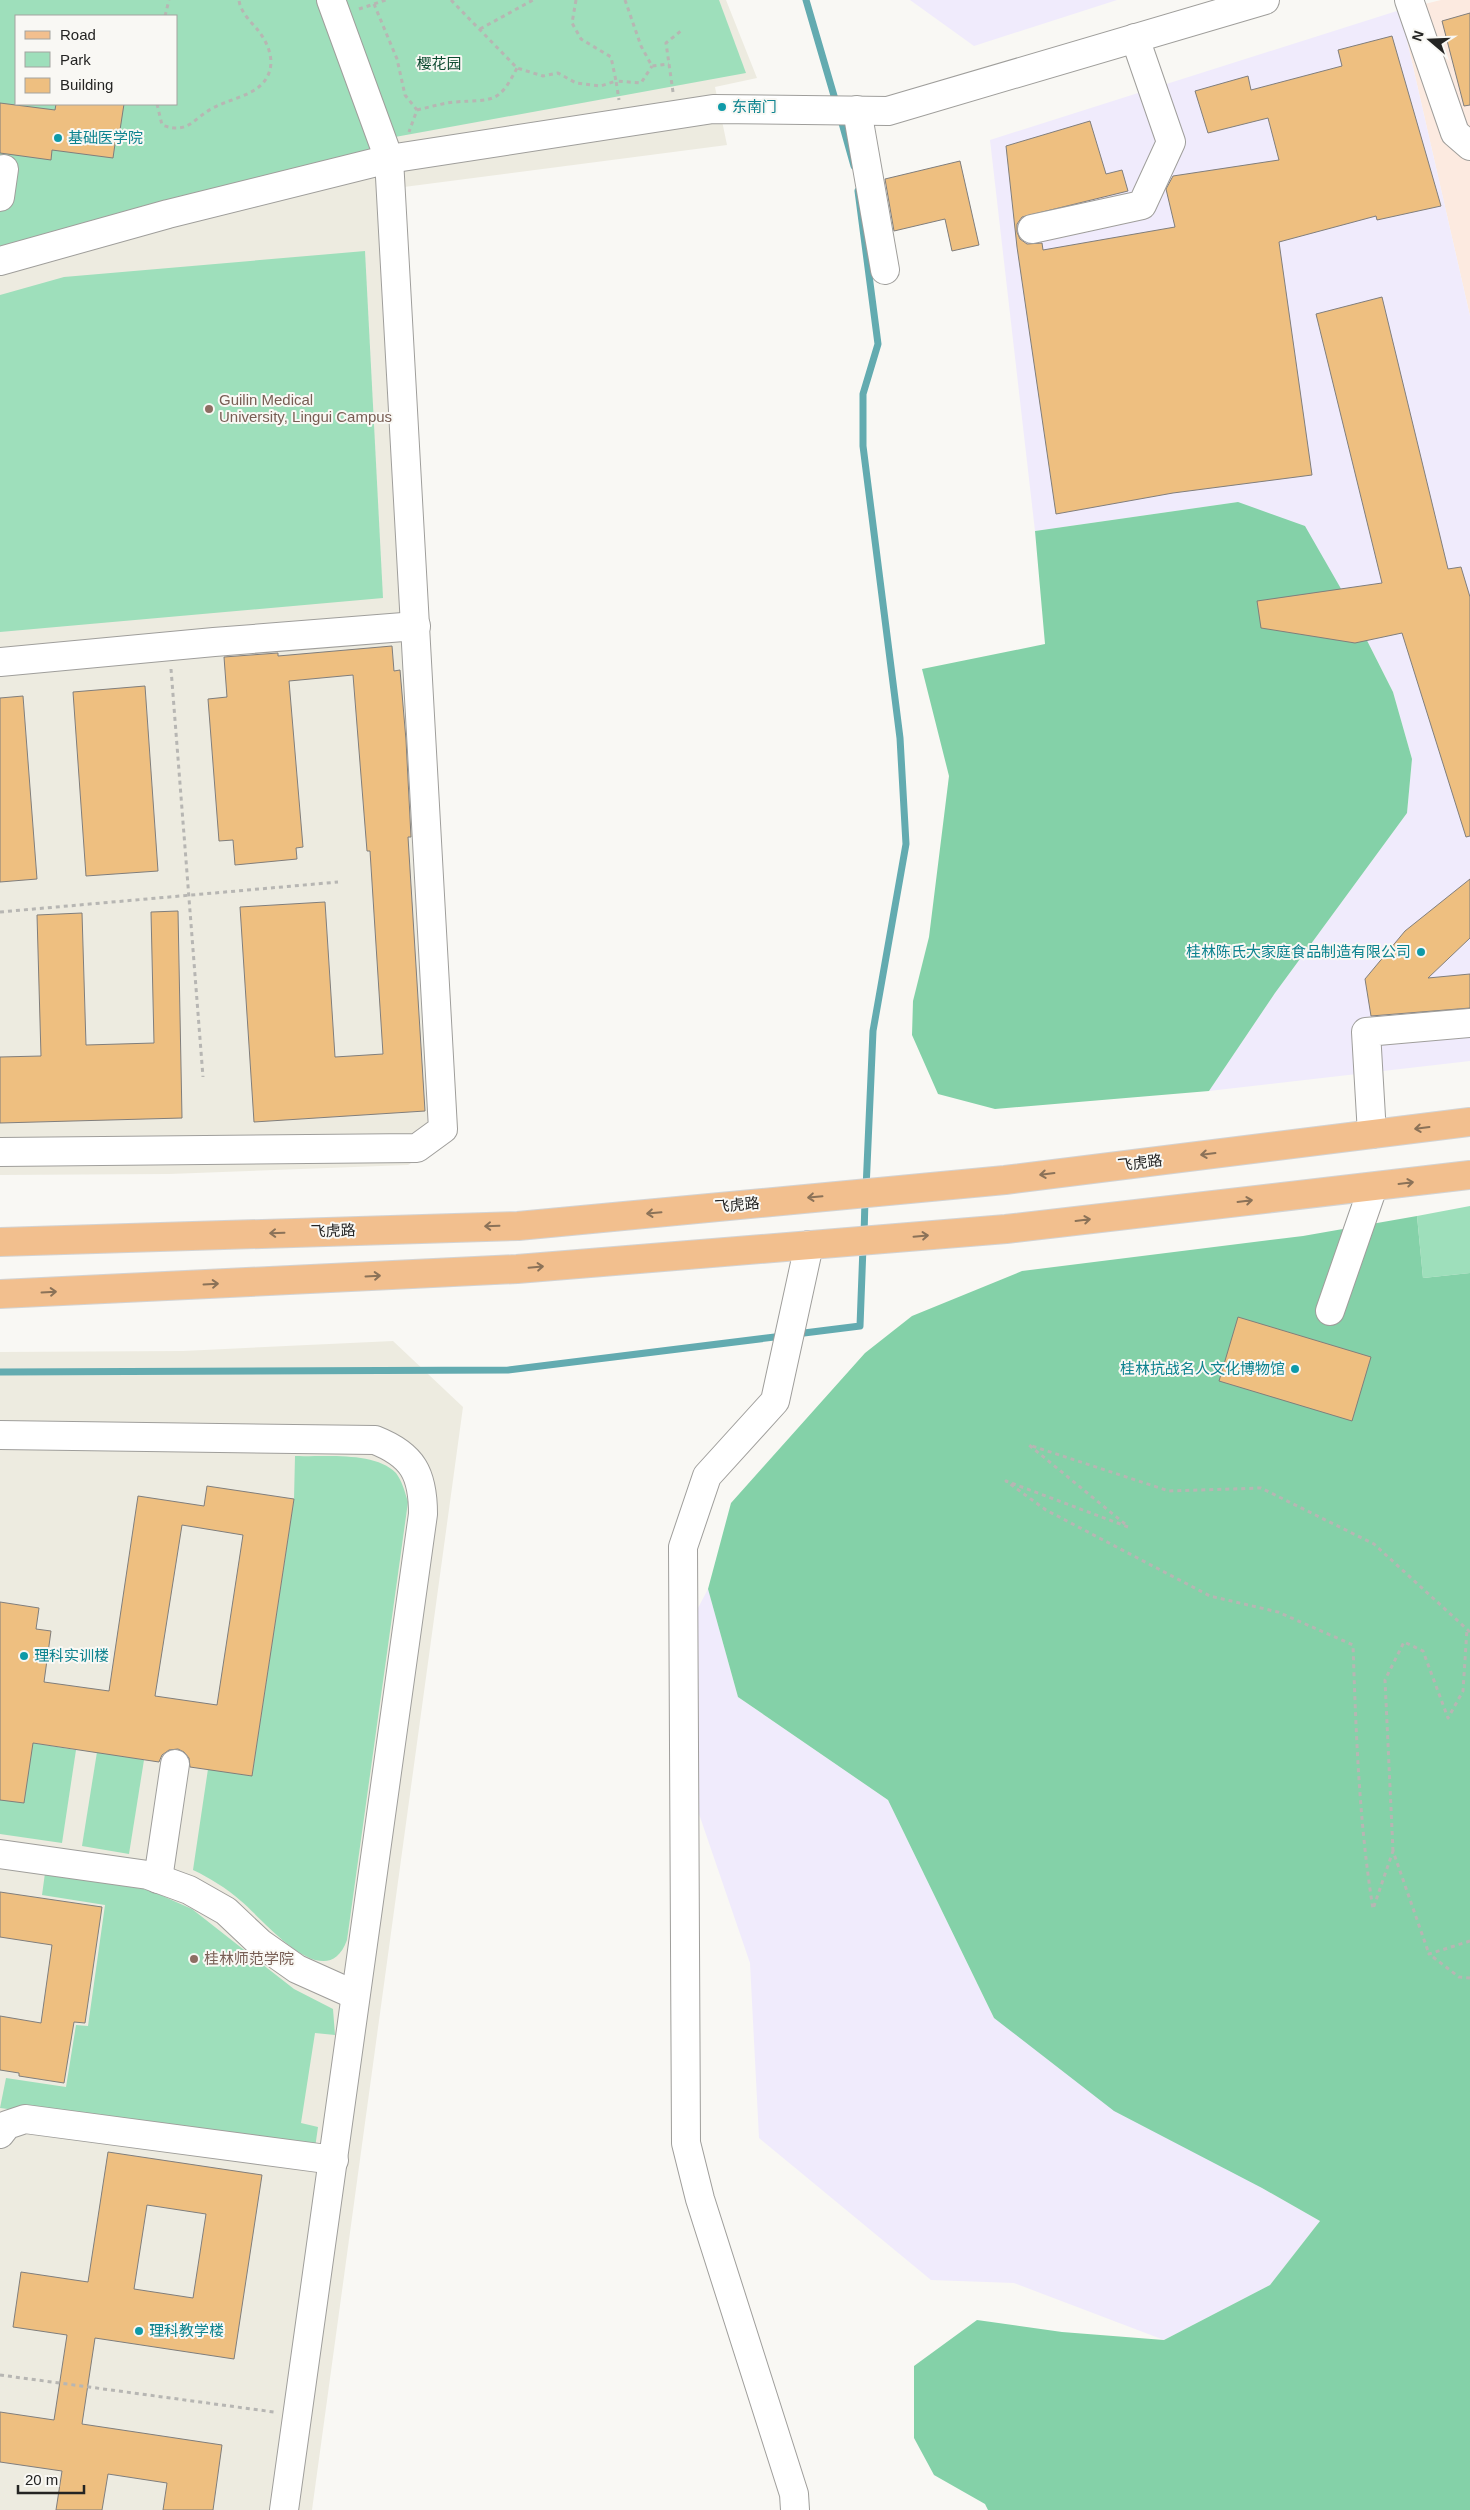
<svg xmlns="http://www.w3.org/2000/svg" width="1470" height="2510" font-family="Arial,'Noto Sans SC',sans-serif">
<rect width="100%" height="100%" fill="#f9f8f4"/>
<polygon fill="#fceae0" points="1441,0 1470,0 1470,316 1400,10"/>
<g fill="#f0ebfc">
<polygon points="910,0 1117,0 974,46"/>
<polygon points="1400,10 1470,316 1470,1061 1209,1091 1275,993 1407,813 1412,759 1393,692 1340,587 1238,502 1035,531 990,140"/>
<polygon points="708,1589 738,1697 888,1800 994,2018 1262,2188 1320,2221 1270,2285 1164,2340 1014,2283 931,2280 759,2138 750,1963 699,1814 698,1608"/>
</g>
<g fill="#edebe0" fill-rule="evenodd">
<path d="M 0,0 L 726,0 L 757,78 L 715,87 L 727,145 L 404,187 L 458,1134 L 408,1165 L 169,1174 L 0,1175 ZM 16,16 L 176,16 L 176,104 L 16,104 Z"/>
<polygon points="393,1341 463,1407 312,2510 0,2510 0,1352 183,1351"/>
</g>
<g fill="#9edfbb" fill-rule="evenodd">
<path d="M 0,0 L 331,0 L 389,159 L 0,261 ZM 16,16 L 176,16 L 176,104 L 16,104 Z"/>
<polygon points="346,0 719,0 746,73 395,137"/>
<polygon points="365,251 383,598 0,632 0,295 64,277"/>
<polygon points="1470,1206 1470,1273 1423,1278 1417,1216"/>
<path d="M 295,1456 C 324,1457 375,1451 396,1473 C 402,1481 405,1492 408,1502 L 347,1940 C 326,1998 264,1920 241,1901 C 226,1888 210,1878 193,1870 L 208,1769 L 252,1776 L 294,1499 Z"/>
<polygon points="33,1743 76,1750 62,1843 0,1834 0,1800"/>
<polygon points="97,1752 144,1760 129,1854 82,1846"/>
<polygon points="45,1873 149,1890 192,1909 294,1989 333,2009 335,2035 315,2033 301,2123 318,2127 315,2148 0,2108 6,2078 66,2087 76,2025 88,2026 105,1905 42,1895"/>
</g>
<g fill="#84d1a8">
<polygon points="1238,502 1305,526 1340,587 1393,692 1412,759 1407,813 1275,993 1209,1091 995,1109 938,1094 912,1035 913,1001 929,937 949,776 922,669 1045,644 1035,531"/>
<polygon points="1417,1216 1423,1278 1470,1273 1470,2510 988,2510 985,2504 934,2475 914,2438 914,2366 977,2320 1062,2332 1164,2340 1270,2285 1320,2221 1262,2188 1114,2111 994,2018 888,1800 738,1697 708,1589 731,1503 865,1353 912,1316 1022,1271 1303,1236"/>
</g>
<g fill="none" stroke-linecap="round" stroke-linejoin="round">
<g stroke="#63abb0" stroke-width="7">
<polyline points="806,0 837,106"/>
<polyline points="840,116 854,166"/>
<polyline points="858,191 878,344 863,394 863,446 900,738 906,844 873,1031 866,1189"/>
<polyline points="864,1236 865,1199"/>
<polyline points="796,1334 860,1326 863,1247"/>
<polyline points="0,1372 508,1370 783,1336"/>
</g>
</g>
<g fill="#eebf80" stroke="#807e7c" fill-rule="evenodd">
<polygon points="1470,13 1470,105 1464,106 1442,21"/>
<polygon points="1392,36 1441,206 1377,220 1376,216 1279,242 1312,475 1173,493 1056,514 1017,247 1006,146 1090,121 1106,174 1122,170 1128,191 1022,217 1017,224 1017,232 1020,239 1027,244 1042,243 1043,250 1175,227 1166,189 1173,176 1279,160 1268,118 1208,133 1195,91 1248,76 1251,90 1342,66 1338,50"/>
<polygon points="0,103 55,110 56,104 124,104 120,130 117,130 113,158 52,150 51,160 0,153"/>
<polygon points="960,161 979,245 952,251 945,219 894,231 885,179"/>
<polygon points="1382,297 1448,569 1461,567 1470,597 1470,836 1466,837 1402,633 1355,643 1261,628 1257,601 1382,583 1316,314"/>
<polygon points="392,646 394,671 400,670 406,740 411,837 408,837 425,1111 254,1122 240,907 325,902 335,1057 383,1054 370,851 367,851 353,675 289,681 303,847 296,848 297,859 235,865 233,840 219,841 208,699 227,697 224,657 278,653 278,656"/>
<polygon points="145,686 158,871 86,876 73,692"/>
<polygon points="23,696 37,879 0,882 0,698"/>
<polygon points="1470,879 1470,938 1428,978 1470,974 1470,1008 1371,1016 1365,979 1405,931"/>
<polygon points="178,911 182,1118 0,1123 0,1057 41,1056 37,915 82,913 86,1045 154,1043 151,912"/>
<polygon points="1238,1317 1371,1357 1352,1421 1219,1381"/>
<path d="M 207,1486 L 294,1499 L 252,1776 L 190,1767 L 189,1758 L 184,1752 L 178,1749 L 169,1750 L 162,1755 L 159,1762 L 33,1743 L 24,1803 L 0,1800 L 0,1602 L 39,1608 L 36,1629 L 51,1631 L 44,1682 L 109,1691 L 138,1496 L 204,1506 ZM 182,1525 L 243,1535 L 217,1705 L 155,1696 Z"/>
<polygon points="0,1892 102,1907 85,2023 74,2022 64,2083 19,2076 19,2073 0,2070 0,2016 41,2023 52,1945 0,1937"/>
<path d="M 108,2152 L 262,2175 L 234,2359 L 95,2338 L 82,2424 L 222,2445 L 213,2510 L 163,2510 L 167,2483 L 108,2474 L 102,2510 L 56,2510 L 62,2471 L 0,2462 L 0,2412 L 54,2420 L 67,2335 L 13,2327 L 21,2272 L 88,2282 ZM 147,2205 L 206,2214 L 193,2298 L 134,2289 Z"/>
</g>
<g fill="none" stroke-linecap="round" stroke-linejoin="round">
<g stroke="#9f9e9b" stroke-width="30">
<g id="minor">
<polyline points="1409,0 1455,133 1470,146"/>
<polyline points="857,110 885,270"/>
<polyline points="0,197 4,169"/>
<polyline points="1032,229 1142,205 1171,142 1135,38"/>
<polyline points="0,261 168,214 389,159 713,109 888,111 1265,0"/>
<polyline points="0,662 214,642 416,626"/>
<polyline points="1372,1134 1366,1032 1470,1023"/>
<polyline points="0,1152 417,1148 443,1129 389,159 331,0"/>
<polyline points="1330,1311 1373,1187"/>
<path d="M 0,1435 L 375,1440 C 413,1455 423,1474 423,1514 L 284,2510"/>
<polyline points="0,1854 148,1875 189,1890 226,1911 260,1943 297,1969 355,1995"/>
<polyline points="158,1879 175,1764"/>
<polyline points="0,2134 7,2125 25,2119 334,2160"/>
<polyline points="795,2510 794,2494 700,2199 686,2143 683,1547 707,1476 775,1401 809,1245"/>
</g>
</g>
<g stroke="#d3d3d3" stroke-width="30">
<g id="major">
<polyline points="0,1242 518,1226 1005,1180 1470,1122"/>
<polyline points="0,1294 517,1269 1006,1229 1470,1175"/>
</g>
</g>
<g stroke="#b7b6b3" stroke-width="3" stroke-dasharray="4 4" stroke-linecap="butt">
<polyline points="451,0 517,68 543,76 558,73 576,83 601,86 616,81 619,100"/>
<polyline points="576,0 572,23 581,39 611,57 616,81 641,83 652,66"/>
<polyline points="625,0 641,46 652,66 669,64"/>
<polyline points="374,4 397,59 405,95 417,110 409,132"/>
<polyline points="359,9 386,0"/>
<polyline points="165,16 169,0"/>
<polyline points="480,29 533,0"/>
<polyline points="673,92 666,43 682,30"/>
<path d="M 157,104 L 162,125 C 189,135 193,118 213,108 C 227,100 251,96 262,84 C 278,67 270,45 257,29 C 250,21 240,11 239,0"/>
<path d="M 417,110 C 430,107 443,103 455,102 C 493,99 498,105 517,68"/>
<polyline points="171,669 203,1077"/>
<polyline points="0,912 338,882"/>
<polyline points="1125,1524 1029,1445 1169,1491 1261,1488 1374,1544 1470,1632"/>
<path d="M 1128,1527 L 1006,1481 L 1046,1510 L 1210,1596 L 1278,1612 L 1353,1645 C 1356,1733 1359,1822 1373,1909 L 1393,1851 L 1429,1954"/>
<polyline points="1393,1851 1385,1680 1404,1642 1423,1651 1448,1718 1463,1691 1467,1629"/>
<polyline points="1470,1941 1429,1954 1459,1977 1470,1978"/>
<polyline points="0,2375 274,2412"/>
</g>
<use href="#minor" stroke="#fff" stroke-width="28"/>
<use href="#major" stroke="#f2bf8e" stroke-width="28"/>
</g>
<defs><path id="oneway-shaft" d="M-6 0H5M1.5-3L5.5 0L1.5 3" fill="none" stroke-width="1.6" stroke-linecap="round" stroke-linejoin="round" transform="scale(1.25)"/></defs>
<g stroke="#8b7258">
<use href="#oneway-shaft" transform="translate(1422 1128) rotate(173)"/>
<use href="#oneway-shaft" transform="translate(1208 1154) rotate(173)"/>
<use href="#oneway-shaft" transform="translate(1047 1174) rotate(173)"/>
<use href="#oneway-shaft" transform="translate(1406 1183) rotate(-7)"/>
<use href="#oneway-shaft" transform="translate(815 1197) rotate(175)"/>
<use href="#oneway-shaft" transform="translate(1245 1201) rotate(-7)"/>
<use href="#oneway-shaft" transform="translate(654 1213) rotate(175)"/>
<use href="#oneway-shaft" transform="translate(1083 1220) rotate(-7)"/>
<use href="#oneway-shaft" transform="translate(492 1226) rotate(178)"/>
<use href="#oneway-shaft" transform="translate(277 1233) rotate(178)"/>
<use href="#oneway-shaft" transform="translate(921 1236) rotate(-5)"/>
<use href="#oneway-shaft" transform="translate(536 1267) rotate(-5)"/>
<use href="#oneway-shaft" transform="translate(373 1276) rotate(-3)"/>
<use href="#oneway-shaft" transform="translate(211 1284) rotate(-3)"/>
<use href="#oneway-shaft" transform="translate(49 1292) rotate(-3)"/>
</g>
<g fill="#0f9aa8" stroke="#f9f8f4" stroke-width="2">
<circle cx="722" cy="107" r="5"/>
<circle cx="58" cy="138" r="5"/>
<circle cx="1421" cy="952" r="5"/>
<circle cx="1295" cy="1369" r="5"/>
<circle cx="24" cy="1656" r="5"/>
<circle cx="139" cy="2331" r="5"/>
</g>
<g fill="#8d6e63" stroke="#f9f8f4" stroke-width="2">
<circle cx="209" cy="409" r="5"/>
<circle cx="194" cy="1959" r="5"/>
</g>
<g text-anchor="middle" stroke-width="4" stroke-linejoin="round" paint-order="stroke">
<g font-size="15" fill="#0e4b31" stroke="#f9f8f4">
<text x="439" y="69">樱花园</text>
</g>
<g font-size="15" fill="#0d838f" stroke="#f9f8f4" text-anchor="start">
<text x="732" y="112">东南门</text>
<text x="68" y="143">基础医学院</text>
<text x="1411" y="957" text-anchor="end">桂林陈氏大家庭食品制造有限公司</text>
<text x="1285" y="1374" text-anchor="end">桂林抗战名人文化博物馆</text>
<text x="34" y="1661">理科实训楼</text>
<text x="149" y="2336">理科教学楼</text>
</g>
<g font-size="15" fill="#785e54" stroke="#f9f8f4" text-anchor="start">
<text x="219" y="405">Guilin Medical<tspan x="219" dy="17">University, Lingui Campus</tspan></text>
<text x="204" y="1964">桂林师范学院</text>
</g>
<g font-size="15" fill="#242423" stroke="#f9f8f4">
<text transform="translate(1140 1163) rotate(-7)" y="5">飞虎路</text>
<text transform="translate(737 1205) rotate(-5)" y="5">飞虎路</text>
<text transform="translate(333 1231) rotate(-2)" y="5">飞虎路</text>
</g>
</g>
<rect x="15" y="15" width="162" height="90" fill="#f9f8f4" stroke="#a4a3a0"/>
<rect x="25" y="31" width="25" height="8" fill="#f2bf8e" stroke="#a4a3a0"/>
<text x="60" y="40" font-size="15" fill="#242423">Road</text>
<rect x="25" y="52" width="25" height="15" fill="#9edfbb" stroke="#a4a3a0"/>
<text x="60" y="65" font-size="15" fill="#242423">Park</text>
<rect x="25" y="78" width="25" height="15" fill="#eebf80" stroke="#a4a3a0"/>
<text x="60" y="90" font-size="15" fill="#242423">Building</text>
<g transform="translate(1430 40) rotate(289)" stroke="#f9f8f4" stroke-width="4" paint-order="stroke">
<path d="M0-4L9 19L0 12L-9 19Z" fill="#242423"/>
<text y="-8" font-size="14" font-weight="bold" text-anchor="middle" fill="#242423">N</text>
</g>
<path d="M18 2485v8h66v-8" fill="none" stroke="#242423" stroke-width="2.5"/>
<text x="25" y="2485" font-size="15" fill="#242423" stroke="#f9f8f4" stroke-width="4" paint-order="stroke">20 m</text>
</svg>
